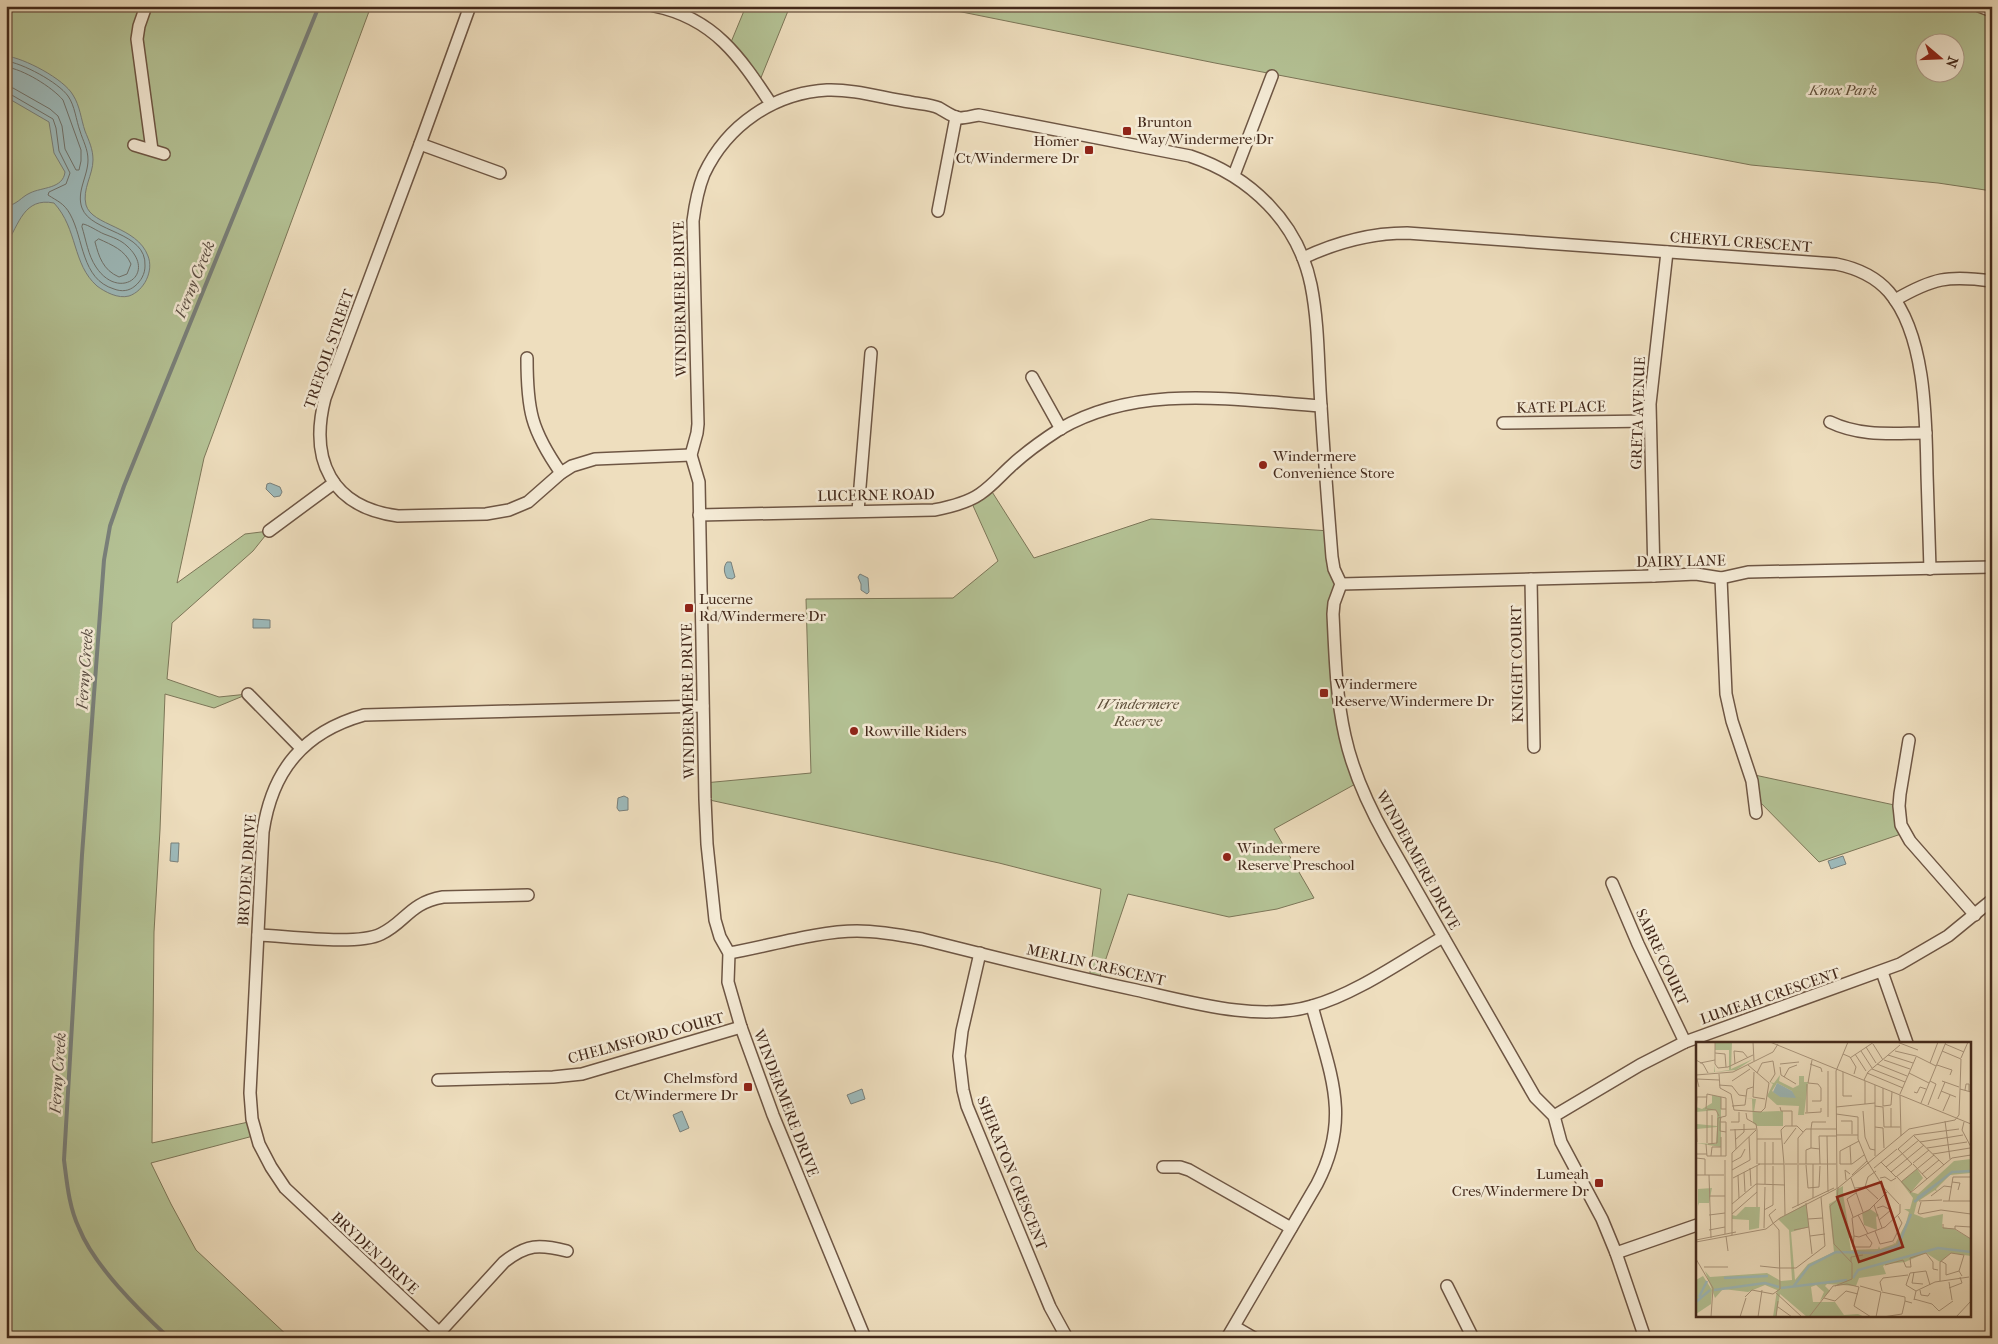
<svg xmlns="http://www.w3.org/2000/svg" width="1998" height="1344" font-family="'IM FELL French Canon',serif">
<rect width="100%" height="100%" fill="#eedebe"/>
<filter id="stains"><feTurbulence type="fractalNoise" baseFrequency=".004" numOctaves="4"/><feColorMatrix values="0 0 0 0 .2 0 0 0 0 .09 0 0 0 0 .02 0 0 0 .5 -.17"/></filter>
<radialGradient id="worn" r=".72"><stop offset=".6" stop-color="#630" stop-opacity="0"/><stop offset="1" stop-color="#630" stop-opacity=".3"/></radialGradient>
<g fill="#b4c295" stroke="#7c7658" fill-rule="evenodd">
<polygon points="6,6 371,6 204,458 177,583 245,534 269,531 253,551 172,623 167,679 219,697 248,694 214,708 165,694 160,830 154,932 152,1143 253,1121 257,1135 151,1163 171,1204 196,1250 290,1338 6,1338"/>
<polygon points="746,6 790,6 758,85 729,47"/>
<path d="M 932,6 L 1992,6 L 1992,191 L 1938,183 L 1751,165 L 1215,63 ZM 1926,42 L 1956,42 L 1956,72 L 1926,72 Z"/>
<polygon points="989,487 1034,558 1151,519 1330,531 1336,573 1336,658 1359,782 1274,829 1314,898 1277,909 1229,917 1128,894 1098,982 1089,980 1101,889 999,863 705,799 704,783 811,773 806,599 953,598 998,561 970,499"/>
<polygon points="1750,774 1899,806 1904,833 1819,862 1755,797"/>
</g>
<g fill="#9dbabb" stroke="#79807b">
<path d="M 6,56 C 24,58 64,79 73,95 C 80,106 81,119 85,131 C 89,141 93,149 93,160 C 93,175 82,189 86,205 C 92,226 137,226 148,256 C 154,271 144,291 129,296 C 118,299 105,292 97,286 C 72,264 78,229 54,203 C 24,197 19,224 6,245 L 6,206 C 17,205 21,197 30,193 C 42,187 63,189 65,172 L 54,153 L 49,122 L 6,97 Z"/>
<polygon points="270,483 280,487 282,492 280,496 274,497 266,489 267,484"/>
<path d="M 727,562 L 731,562 L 735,577 L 732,579 L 727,578 C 724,573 723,567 727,562 Z"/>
<polygon points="860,574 868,578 869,592 867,594 861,590 861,584 858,577"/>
<polygon points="253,619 270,620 270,628 253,628"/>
<polygon points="624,796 628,798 628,810 619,811 617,808 618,798"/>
<polygon points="171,843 179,843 178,862 170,861"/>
<polygon points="1843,856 1846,864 1831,869 1828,861"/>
<polygon points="862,1089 865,1099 851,1104 847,1095"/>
<polygon points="682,1111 689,1128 680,1132 673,1115"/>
</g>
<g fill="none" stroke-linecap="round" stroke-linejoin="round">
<g stroke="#70726b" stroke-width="1">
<path d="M 6,61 C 22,63 58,82 68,96 C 75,106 76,120 80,131 C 83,141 88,149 88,160 C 88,176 76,192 82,208 C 91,233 147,231 145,266 C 145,274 141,281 135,286 C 129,291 122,292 114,289 C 81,279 84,239 70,214 C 64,203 57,201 48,195 L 49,192 L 66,184 L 70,173 L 59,151 L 56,128 L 53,119 L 10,94 L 6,93"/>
<path d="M 6,67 C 23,69 52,87 63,100 L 81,150 L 81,161 L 79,170 L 76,170 L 65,149 L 62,126 L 58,116 L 50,109 L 13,88 L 6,87"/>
<path d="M 83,224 C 89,225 97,231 104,234 C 112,237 121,240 127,246 C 158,274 119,302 96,267 C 88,255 86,240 82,227 Z"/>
<path d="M 99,239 C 112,245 125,250 131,264 L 127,274 L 119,277 C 103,270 99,257 95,242 Z"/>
</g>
<path stroke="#79807b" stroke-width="4" d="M 169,1338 C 139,1310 94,1266 79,1228 C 69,1207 67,1183 64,1160 L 82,855 L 104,560 L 110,526 L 124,486 L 319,6"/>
<g stroke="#6e5644" stroke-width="14">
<g id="street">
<polyline points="146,6 139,26 137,39 152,150"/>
<path d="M 470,6 L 420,144 L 325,398 C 309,460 331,507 398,516 L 486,514 L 509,510 L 528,502 L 561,473 L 572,466 L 595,459 L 691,455"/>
<path d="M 654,6 C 714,18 740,57 771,104"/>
<polyline points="1979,6 1992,11"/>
<polyline points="420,144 500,173"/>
<polyline points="134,145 164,154"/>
<polyline points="1234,175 1272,76"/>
<polyline points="938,211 956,117"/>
<path d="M 1303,258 C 1337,242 1370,233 1407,233 L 1836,264 C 1856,268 1875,276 1889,292 C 1926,335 1926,420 1927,474 C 1928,506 1929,538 1930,569"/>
<path d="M 1895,300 C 1933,278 1948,275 1992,281"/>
<path d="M 527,358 C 527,410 531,430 561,473"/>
<polyline points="1032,377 1061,429"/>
<path d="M 1830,422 C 1861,437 1893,433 1926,433"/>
<polyline points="1503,423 1650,421"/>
<polyline points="858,511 871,353"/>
<path d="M 699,515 L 934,510 C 950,507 967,503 980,494 C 992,486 1001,475 1011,466 C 1026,452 1043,440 1060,429 C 1139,383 1234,400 1321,406"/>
<polyline points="269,531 334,483"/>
<polyline points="1654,576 1650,404 1667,252"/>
<polyline points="1721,578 1726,694 1732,721 1752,781 1756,813"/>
<polyline points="1531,579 1534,747"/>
<polyline points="1341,584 1654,576 1696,574 1721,578 1748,572 1992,567"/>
<polyline points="248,694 301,748"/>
<polyline points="1909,740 1900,794 1899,806 1901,825 1910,841 1975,915"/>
<polyline points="1612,883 1638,944 1685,1042"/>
<path d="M 258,935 C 287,936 357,946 381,934 C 406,922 409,903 443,897 L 528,895"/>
<path d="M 729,953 C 769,946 818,931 857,931 C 879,931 901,935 922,939 C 993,957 1065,975 1136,990 C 1190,1002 1258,1022 1312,1006 C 1356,994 1403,960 1443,937"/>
<polyline points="980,953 962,1031 959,1056 963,1090 967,1106 1050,1307 1067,1338"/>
<polyline points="1882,972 1907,1043"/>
<polyline points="438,1080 553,1077 582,1074 741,1027"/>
<polyline points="1554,1116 1640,1065 1685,1042 1900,964 1948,936 1992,900"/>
<polyline points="1163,1167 1180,1167 1189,1170 1291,1228"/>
<polyline points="1616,1253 1697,1225"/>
<polyline points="1447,1286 1473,1338"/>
<polyline points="1235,1327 1254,1338"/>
<path d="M 439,1333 L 504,1262 C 527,1244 539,1244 567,1251"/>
<path d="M 445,1338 L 285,1188 L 271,1167 L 259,1144 L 252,1119 L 250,1093 L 263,832 C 272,770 304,732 364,715 L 703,706"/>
<path d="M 865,1338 L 773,1115 L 741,1027 L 728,982 L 729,953 L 720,937 L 715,920 L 707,844 L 705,799 L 699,482 L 691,455 L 697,433 L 698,424 L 693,221 C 695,205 698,189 704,174 C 727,125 774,93 827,90 C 854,89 883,98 910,102 C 919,104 930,104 939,108 C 946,112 952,117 960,118 C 966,118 972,116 979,115 L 1190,156 C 1250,176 1298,222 1311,285 C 1319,325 1318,366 1321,406 C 1324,456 1328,507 1332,557 L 1334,569 L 1341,584 L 1334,603 L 1333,614 C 1335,655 1336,696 1345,736 C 1353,773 1369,807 1387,839 L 1535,1097 L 1554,1116 L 1561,1142 L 1602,1219 L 1616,1253 L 1645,1338"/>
<path d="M 1227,1338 L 1317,1184 C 1352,1117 1330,1074 1312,1006"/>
</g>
</g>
<use href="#street" stroke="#f4ead5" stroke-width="11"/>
</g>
<g fill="#8f2418" stroke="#f4ead5" stroke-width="2">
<rect x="1122" y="126" width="10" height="10" rx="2.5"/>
<rect x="1084" y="145" width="10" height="10" rx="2.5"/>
<circle cx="1263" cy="465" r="5"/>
<rect x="684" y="603" width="10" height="10" rx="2.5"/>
<rect x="1319" y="688" width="10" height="10" rx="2.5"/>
<circle cx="854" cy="731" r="5"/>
<circle cx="1227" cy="857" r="5"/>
<rect x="743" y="1082" width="10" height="10" rx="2.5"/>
<rect x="1594" y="1178" width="10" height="10" rx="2.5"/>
</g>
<g text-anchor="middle" stroke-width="5" stroke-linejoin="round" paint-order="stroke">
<g font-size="15" font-style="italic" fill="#5f4f3a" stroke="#f4ead5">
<text x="1843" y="95">Knox Park</text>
<text x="1138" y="709">Windermere<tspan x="1138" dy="17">Reserve</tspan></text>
</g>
<g font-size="15" fill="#43291b" stroke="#f4ead5" text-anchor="start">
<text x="1137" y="127">Brunton<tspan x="1137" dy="17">Way/Windermere Dr</tspan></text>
<text x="1079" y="146" text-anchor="end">Homer<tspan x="1079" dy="17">Ct/Windermere Dr</tspan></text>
<text x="1273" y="461">Windermere<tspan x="1273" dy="17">Convenience Store</tspan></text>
<text x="699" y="604">Lucerne<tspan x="699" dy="17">Rd/Windermere Dr</tspan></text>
<text x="1334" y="689">Windermere<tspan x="1334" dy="17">Reserve/Windermere Dr</tspan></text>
<text x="864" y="736">Rowville Riders</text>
<text x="1237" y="853">Windermere<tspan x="1237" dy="17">Reserve Preschool</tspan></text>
<text x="738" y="1083" text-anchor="end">Chelmsford<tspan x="738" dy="17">Ct/Windermere Dr</tspan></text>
<text x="1589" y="1179" text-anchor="end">Lumeah<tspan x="1589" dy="17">Cres/Windermere Dr</tspan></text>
</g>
<g font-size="15" fill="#43291b" stroke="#f4ead5">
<text transform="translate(1741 242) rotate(4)" y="5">CHERYL CRESCENT</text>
<text transform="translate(680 299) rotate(-91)" y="5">WINDERMERE DRIVE</text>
<text transform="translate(329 349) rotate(-71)" y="5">TREFOIL STREET</text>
<text transform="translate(1561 407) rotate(-1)" y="5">KATE PLACE</text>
<text transform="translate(1638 413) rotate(-88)" y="5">GRETA AVENUE</text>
<text transform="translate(876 495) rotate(-1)" y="5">LUCERNE ROAD</text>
<text transform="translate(1681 561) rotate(-1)" y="5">DAIRY LANE</text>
<text transform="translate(1517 664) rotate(-91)" y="5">KNIGHT COURT</text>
<text transform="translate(688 701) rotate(-91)" y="5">WINDERMERE DRIVE</text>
<text transform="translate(1418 860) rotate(61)" y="5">WINDERMERE DRIVE</text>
<text transform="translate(247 870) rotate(-86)" y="5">BRYDEN DRIVE</text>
<text transform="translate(1662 957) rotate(65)" y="5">SABRE COURT</text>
<text transform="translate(1096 965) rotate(13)" y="5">MERLIN CRESCENT</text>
<text transform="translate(1770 996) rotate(-19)" y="5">LUMEAH CRESCENT</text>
<text transform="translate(646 1038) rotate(-15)" y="5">CHELMSFORD COURT</text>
<text transform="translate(786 1103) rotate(69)" y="5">WINDERMERE DRIVE</text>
<text transform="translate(1012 1173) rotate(68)" y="5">SHERATON CRESCENT</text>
<text transform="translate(375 1253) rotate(43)" y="5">BRYDEN DRIVE</text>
</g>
<g font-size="16" font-style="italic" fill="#5a4d43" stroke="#f4ead5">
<text transform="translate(194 279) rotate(-68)" y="6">Ferny Creek</text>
<text transform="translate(84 669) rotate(-86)" y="6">Ferny Creek</text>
<text transform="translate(57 1073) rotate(-86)" y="6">Ferny Creek</text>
</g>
</g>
<g transform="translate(1696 1042)">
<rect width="275" height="275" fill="#eedebe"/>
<path d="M 19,0 L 36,0 L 35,27 L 57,17 L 40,28 L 0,32 L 18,30 L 19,23 L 19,30 L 33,28 L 33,8 L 19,8 ZM 84,33 L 83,39 L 97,46 L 103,43 L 103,34 L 108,34 L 108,40 L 112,40 L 108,73 L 102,73 L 103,64 L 81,63 L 71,54 L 77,42 L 73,40 L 78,41 ZM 81,41 L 96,49 L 97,54 L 85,55 L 76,49 ZM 16,53 L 25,55 L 25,105 L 0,101 L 20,102 L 21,85 L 1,87 L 1,82 L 21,84 L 21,68 L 0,70 L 0,65 L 6,67 L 16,61 ZM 50,56 L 60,57 L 58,70 L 87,69 L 87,84 L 61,84 L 57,81 L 56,57 ZM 275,117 L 275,131 L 254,133 L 240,147 L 241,150 L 239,148 L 221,160 L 218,172 L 228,176 L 247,172 L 246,185 L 258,187 L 275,197 L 275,214 L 255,211 L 244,220 L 230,211 L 209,220 L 191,222 L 187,224 L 190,232 L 163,236 L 160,244 L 131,242 L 129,244 L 134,249 L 124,259 L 128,250 L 120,243 L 115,245 L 117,260 L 139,260 L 148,273 L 162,272 L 169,275 L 111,275 L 84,252 L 80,275 L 77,275 L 81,248 L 69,243 L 52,250 L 27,247 L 19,256 L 9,229 L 14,235 L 71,231 L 85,239 L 96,238 L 93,188 L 82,177 L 110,162 L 113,185 L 95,190 L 99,238 L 112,222 L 138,210 L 133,162 L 140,158 L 140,148 L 147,144 L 147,151 L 150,151 L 147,152 L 154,194 L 158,195 L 153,196 L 155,208 L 182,207 L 183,204 L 184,207 L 198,202 L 197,199 L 199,202 L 210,181 L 213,170 L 208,167 L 214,167 L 217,156 L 205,140 L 221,127 L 227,136 L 215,150 L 222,152 L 258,119 ZM 16,146 L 13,161 L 3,161 L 2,164 L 2,147 ZM 49,165 L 64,165 L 63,186 L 53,188 L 53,178 L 36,177 L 36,173 L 40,174 ZM 174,167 L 183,173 L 180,175 L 181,188 L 168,183 L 166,171 ZM 7,234 L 16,248 L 15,262 L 0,272 L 0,238 Z" fill="#b4c295" fill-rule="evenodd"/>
<path d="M 81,41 L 96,49 L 100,56 L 84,55 L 77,50 Z" fill="#9dbabb"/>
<path fill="none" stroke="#9dbabb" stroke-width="2.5" d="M 221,156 L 242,141M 218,160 L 256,130 L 275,129M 28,236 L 72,234M 157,236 L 162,228 L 242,206 L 275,210M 97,245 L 113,224 L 140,210 L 179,211 L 202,204 L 215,172M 85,246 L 151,238M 18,248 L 69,241 L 83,245M 3,255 L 11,239M 0,260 L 14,248"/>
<path fill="none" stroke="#aa967d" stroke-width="1" d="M 19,0 L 19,22 L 22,26 L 32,25 L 57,13M 57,0 L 58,19M 74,0 L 275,82M 201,0 L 222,8M 177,2 L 187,18M 249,2 L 268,10M 170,5 L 180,21M 165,9 L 176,26M 199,9 L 220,14M 246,9 L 265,17M 19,11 L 29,12 L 30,25M 147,12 L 154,15 L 160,25 L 158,32M 159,12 L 170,29M 192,13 L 217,21M 220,14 L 240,24M 154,16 L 178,0M 265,16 L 272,0M 0,18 L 7,22 L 12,31M 188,18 L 214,27M 4,21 L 19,18M 234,21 L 242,0M 39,22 L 38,9 L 47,10 L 52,16M 84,22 L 103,20M 114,22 L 125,26 L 126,30M 181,22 L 211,34M 241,23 L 256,28 L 254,33M 84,25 L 85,33 L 100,42M 176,27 L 209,40M 58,30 L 57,55 L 69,57M 147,30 L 147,54 L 156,54M 61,31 L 66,21 L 77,19 L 79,32 L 74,40M 171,31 L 207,46M 213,31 L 233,41M 23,32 L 24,46 L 35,52 L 38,68 L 65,70 L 69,66 L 73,41 L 52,23M 0,33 L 37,30 L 77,10 L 82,2M 88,35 L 93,26 L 101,23M 168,38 L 172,30 L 204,3M 36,39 L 54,27M 246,39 L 263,45M 112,41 L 122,42 L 125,46 L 125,59 L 116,59M 112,41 L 116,18M 111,42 L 111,70M 23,43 L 36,44 L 43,53 L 50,54M 179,43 L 179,114M 3,45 L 1,37 L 23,38M 187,46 L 187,64 L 195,63 L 196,50M 264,47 L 265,17M 269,48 L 270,42 L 273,42 L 273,49M 245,49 L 260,55M 218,50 L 221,51 L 224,45 L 230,47M 204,52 L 220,15M 204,53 L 205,94M 25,55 L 25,67 L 30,67M 242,57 L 249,40M 225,61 L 250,0M 169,62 L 169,39M 232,63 L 240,42 L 234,39M 36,64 L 49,63 L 51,47 L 57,45M 179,64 L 187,65 L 188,85 L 204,85M 84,65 L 85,69 L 96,69 L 96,84M 140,65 L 179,61M 195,66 L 195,85M 10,67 L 11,52 L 30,56 L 30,74 L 22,76 L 21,101 L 12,102M 11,67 L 20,68 L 23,74M 11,68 L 11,101M 167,69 L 169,95 L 174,107 L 179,108M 247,69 L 254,53M 50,71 L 51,77 L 60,82 L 61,88M 109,71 L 125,70 L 125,66M 140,72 L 162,75 L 162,97 L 171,119 L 188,146 L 203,162M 0,73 L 1,55 L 11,55M 0,73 L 1,100M 16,73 L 16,102M 132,75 L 132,29M 145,79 L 156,79 L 156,92M 249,79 L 254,117M 24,80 L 24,89 L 30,90M 35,80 L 43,80 L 43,70M 268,80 L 266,88 L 275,105M 179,85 L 187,86 L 188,106M 39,87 L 40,107M 115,87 L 115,106 L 124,107M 115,87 L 116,80 L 130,80M 34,88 L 60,87M 61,88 L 61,122M 140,93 L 162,93M 218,93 L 263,87M 131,94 L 132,150M 218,94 L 248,123M 25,95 L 25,114M 53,95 L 54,118M 61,97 L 85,97M 39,98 L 48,90 L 48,82M 224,100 L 267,93M 0,101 L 0,112 L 11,112M 10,102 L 11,114 L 30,114 L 30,80 L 24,80 L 25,75M 88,102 L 100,86M 154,104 L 155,122M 231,106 L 271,100M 202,107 L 218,93M 202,107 L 216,122M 144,109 L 144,122 L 156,122 L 168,113M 144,109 L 163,99M 237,112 L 274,106M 15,114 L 16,105 L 25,105M 0,116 L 9,117 L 9,133M 256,116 L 275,113M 29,118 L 29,192M 36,120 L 45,115 L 49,107M 185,120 L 200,135M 102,121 L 102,96 L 110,87 L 140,87M 217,121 L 233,108M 62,122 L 88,122M 77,122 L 77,100M 88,122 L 85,88 L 89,84 L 101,84 L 107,90M 88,122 L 89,173M 89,122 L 140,122M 110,122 L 110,108 L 115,106M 117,122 L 117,156M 124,122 L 123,94 L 140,94M 217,122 L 231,137M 102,123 L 102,164M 110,123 L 112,146 L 123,145 L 124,124M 190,125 L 223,98M 54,126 L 55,144M 178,126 L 201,107M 36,128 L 54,118M 48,130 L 49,150M 195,130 L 228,103M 226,132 L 243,118M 0,133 L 28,133M 13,133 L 15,196M 42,133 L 43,156M 156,133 L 171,119M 200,135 L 216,122M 201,135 L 215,150M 36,136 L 36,111 L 60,88M 36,136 L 36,193M 37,136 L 64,122M 155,136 L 167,170M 184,136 L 189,135 L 195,139 L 200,136M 150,138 L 149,128 L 154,132M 205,140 L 238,113M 256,140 L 264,141 L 262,148M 69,142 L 69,100M 169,145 L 172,135 L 180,129M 141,146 L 140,29 L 152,0M 159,146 L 169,145 L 182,157M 191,150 L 173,168 L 156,176 L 158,194 L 163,195 L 189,185 L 204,171 L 204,162M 214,151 L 256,116M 13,154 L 29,154M 235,154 L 248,144 L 256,145M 223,159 L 246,158M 247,159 L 275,159M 253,159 L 257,135 L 275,135M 225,160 L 222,171 L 224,172 L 245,168 L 275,172M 110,161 L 116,212M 36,162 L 60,142 L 89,143M 178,163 L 186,186M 61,165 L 61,124M 96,166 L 138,146M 181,166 L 187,164 L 195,168 L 183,178M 68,168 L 77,163 L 77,124M 36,172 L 61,150M 13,173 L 29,171M 162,173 L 172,192M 157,175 L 151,157 L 160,151M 112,177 L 127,176M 77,181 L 73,173 L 80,167M 247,182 L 247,186 L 259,187 L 275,197M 68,186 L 69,145M 259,187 L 259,184 L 275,185M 13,188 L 29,185M 98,188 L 113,185M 179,189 L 184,202 L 197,199 L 206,181 L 202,174M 30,194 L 32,209M 114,194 L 129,192M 158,194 L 157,205 L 174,205 L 176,201 L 170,193M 0,198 L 40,190M 0,200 L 70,187 L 84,176 L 142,146 L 213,87 L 259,78 L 263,73 L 264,47 L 275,50M 0,217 L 17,246 L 15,275M 245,219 L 250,222 L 250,233 L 263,229M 155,220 L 155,215 L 167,213M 189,223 L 207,218 L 210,225 L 215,225 L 214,216 L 230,211 L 237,220 L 237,227 L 242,228M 64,224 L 83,226M 8,225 L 32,225M 83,226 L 100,226 L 129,204 L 125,155M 218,230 L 216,241 L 227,242M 244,239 L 244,220 L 255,211 L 268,213 L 263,229 L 266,234M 253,240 L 256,258M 139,244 L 156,237 L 156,221 L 138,202 L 134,164 L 141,158 L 142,146M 164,244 L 185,250M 163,245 L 158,264 L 175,275M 253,246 L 266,241 L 264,235M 224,248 L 225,253 L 232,254 L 234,251M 186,249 L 184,240 L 187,236 L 212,233M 220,249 L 210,243 L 214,231 L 230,229 L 234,243M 186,250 L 209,255 L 209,259 L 216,261M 80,251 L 106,275M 49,255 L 56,248 L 77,252 L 84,247 L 83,188 L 77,181M 128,256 L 139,259 L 150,249 L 162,252M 218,257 L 236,262 L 243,269M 218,258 L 220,249 L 239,240 L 273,235M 82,265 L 96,275M 243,269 L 257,259M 44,275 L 50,256M 62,275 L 66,248M 80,275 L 82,259M 113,275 L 137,244 L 151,242 L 163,245M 180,275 L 185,250M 187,275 L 206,272 L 209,259M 260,275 L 275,259"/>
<path fill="#8f2418" fill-opacity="0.15" stroke="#8f2418" stroke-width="2.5" d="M 185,140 L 207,205 L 163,220 L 141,155 Z"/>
<rect width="275" height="275" fill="none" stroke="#43291b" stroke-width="2.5"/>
</g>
<rect width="1998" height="1344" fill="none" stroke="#eedebe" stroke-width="25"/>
<rect x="8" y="8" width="1983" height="1329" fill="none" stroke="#43291b" stroke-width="2.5"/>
<rect x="12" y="12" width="1973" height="1319" fill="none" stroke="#43291b"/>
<g transform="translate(1940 58) rotate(109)"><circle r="24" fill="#f4ead5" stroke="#ad9d8b"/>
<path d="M0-4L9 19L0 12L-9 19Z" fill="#8f2418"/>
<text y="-8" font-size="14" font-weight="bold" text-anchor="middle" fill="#43291b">N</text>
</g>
<rect width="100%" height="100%" filter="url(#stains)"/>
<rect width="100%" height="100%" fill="url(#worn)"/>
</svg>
